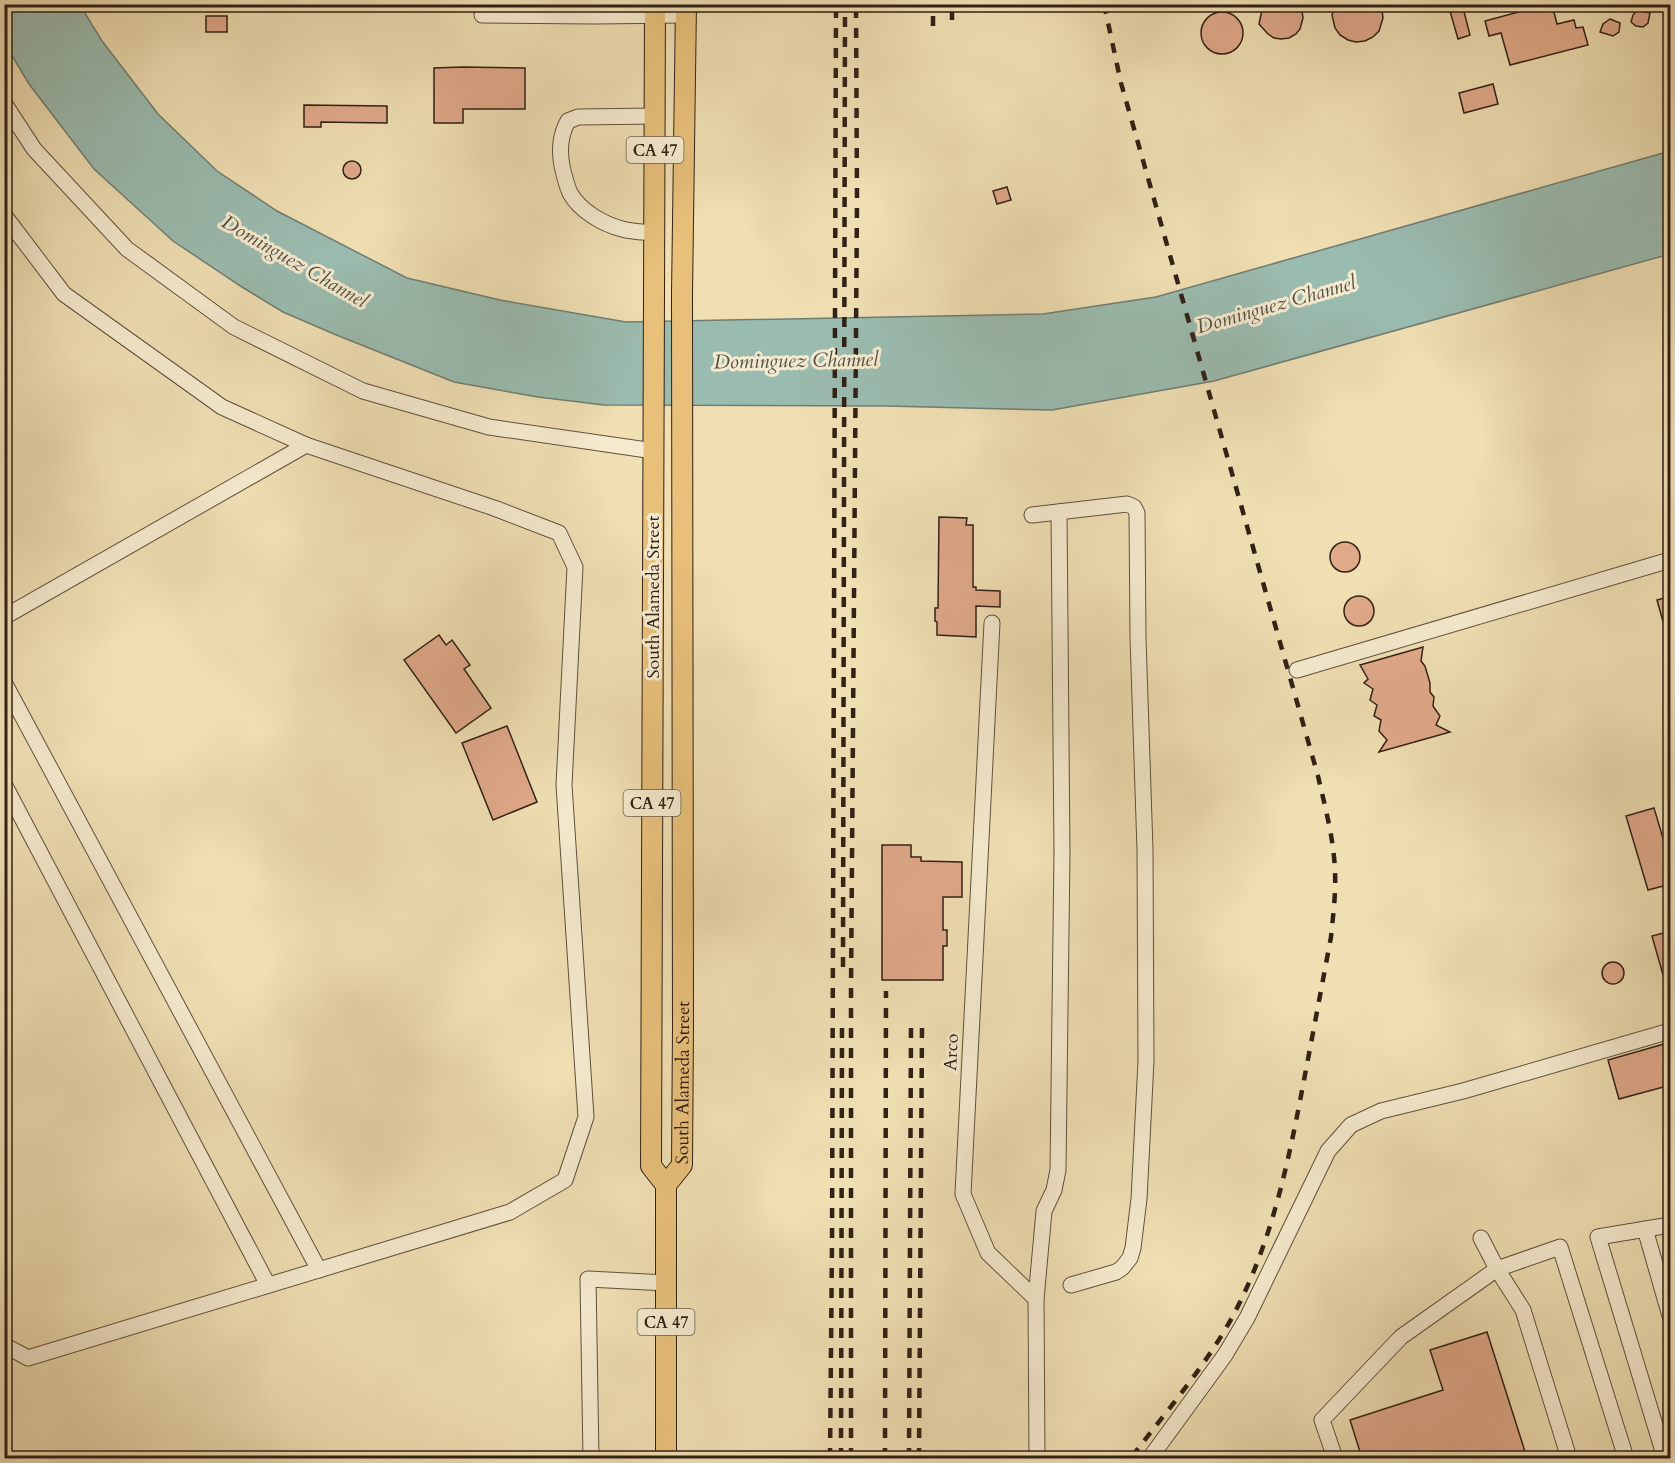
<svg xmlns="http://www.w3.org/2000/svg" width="1675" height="1463" font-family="Cardo,serif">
<rect width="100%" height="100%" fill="#efdfb3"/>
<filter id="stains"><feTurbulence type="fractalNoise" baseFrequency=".00333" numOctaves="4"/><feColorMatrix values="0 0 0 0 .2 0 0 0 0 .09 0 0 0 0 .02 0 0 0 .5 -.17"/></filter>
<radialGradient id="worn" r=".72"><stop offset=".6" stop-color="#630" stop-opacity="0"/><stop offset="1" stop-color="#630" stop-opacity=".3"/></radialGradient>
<polygon fill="#9abcb0" stroke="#707e72" stroke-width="1.5" points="5,5 80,5 102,41 158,114 217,171 277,211 407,278 500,300 626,322 1043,314 1156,297 1670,151 1670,254 1214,381 1052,410 887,406 604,405 538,397 454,382 334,334 283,312 242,287 173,241 94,169 29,84 5,44"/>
<g fill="#e0a98a" stroke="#312116" stroke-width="1.5">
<polygon points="1265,4 1299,4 1302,11 1303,18 1300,29 1296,34 1289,38 1281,39 1274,38 1268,34 1259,24 1262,10"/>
<polygon points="1335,4 1379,4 1382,10 1383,18 1379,31 1373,37 1365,41 1356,42 1348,40 1340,35 1335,28 1332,15"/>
<polygon points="1448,4 1462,4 1470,35 1458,39"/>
<polygon points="1548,4 1552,4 1557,24 1574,20 1576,28 1583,27 1588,45 1510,65 1501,33 1489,36 1485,21"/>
<polygon points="1637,10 1650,13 1648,23 1643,27 1636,26 1631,22 1633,15"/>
<circle cx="1222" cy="33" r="21"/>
<rect x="206" y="16" width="21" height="16"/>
<polygon points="1610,19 1620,23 1619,32 1613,36 1600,32 1603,24"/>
<polygon points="463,67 525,68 525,109 463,109 463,123 434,123 434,68"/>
<polygon points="1493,84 1498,104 1464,113 1459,93"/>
<polygon points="304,105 387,106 387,123 321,122 321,127 304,127"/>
<circle cx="352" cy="170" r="9"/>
<polygon points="1007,187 1011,200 997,204 993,191"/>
<polygon points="939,517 967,518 966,525 973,525 973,587 976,587 976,590 1000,591 1000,607 976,606 976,637 937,635 937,622 935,621 935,608 938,608"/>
<circle cx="1345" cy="557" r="15"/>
<polygon points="1671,596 1671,635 1667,636 1657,600"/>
<circle cx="1359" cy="611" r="15"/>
<polygon points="439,635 446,645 452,640 470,665 464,669 491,708 456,733 404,660"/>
<polygon points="1423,647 1421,661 1425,666 1430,683 1430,692 1434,697 1433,706 1440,716 1436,725 1450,732 1379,752 1387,740 1379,731 1381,720 1374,716 1377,705 1370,700 1373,689 1364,683 1368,679 1360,665"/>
<polygon points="507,726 537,802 493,820 462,743"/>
<polygon points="1654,808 1671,865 1671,884 1648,890 1626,816"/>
<polygon points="882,845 911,845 911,857 921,857 921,861 962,862 962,897 943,897 943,930 947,930 947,946 943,946 943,980 882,980"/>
<polygon points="1671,931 1671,989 1667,989 1652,936"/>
<circle cx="1613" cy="973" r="11"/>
<polygon points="1664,1044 1671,1069 1671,1085 1619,1099 1608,1060"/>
<polygon points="1487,1332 1527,1458 1362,1458 1350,1420 1443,1390 1430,1350"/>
</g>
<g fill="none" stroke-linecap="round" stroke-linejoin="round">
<g stroke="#60503d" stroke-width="17">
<g id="minor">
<polyline points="482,15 595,16 685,15"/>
<polyline points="4,103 34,149 127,249 234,327 363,391 489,427 654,451"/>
<polyline points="4,215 64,294 222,407 306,445 494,508 559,533 575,567 564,785 586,1117 565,1180 510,1212 28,1358 4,1345"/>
<path d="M 654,233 C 644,232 633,232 622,229 C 603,224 580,211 570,193 C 566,184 564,175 562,166 C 559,150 560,135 568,121 L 578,117 L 655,116"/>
<polyline points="1032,515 1127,504 1134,507 1137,513 1138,638 1145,850 1146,1061 1139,1199 1133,1248 1130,1258 1122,1268 1116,1272 1071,1285"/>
<polyline points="4,617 306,445"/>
<polyline points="992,623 963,1194 988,1253 1036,1299 1037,1458"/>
<polyline points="1297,670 1670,560"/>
<polyline points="4,682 319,1270"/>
<polyline points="4,784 268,1285"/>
<polyline points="1645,1229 1670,1316"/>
<polyline points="1036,1299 1044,1211 1054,1190 1058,1170 1062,853 1059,512"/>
<polyline points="591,1458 588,1279 667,1283"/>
<polyline points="1150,1458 1225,1355 1247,1318 1328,1151 1351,1125 1381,1111 1463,1091 1670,1031"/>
<polyline points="1335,1458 1322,1420 1401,1337 1497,1269 1481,1238"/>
<polyline points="1569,1458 1523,1310 1497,1269 1560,1247 1626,1458"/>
<polyline points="1665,1458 1598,1237 1670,1225"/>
</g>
</g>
<g stroke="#312116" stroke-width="22">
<g id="major">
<polyline points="655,4 651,1166 666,1185"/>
<path id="s1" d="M 666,1458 L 666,1185 L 682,1165 L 683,1026 L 682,294 L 686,4"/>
</g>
</g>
<use href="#minor" stroke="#f5eace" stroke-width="15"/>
<use href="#major" stroke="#e8c07a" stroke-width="20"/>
<g stroke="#312116" stroke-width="4.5" stroke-dasharray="10 10" stroke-linecap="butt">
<path d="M 1104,4 L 1121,83 L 1318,776 C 1325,807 1334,839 1335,872 C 1336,894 1333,916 1331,937 C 1322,985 1313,1033 1304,1080 C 1289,1159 1273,1238 1236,1310 C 1208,1364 1167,1410 1131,1458"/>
<polyline points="952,20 952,4"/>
<polyline points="933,26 933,4"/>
<polyline points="843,967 845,4"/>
<polyline points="830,1458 832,1241 836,4"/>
<polyline points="841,1458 842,1027"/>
<polyline points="851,1458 851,990 857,201 856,4"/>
<polyline points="885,1458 886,991"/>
<polyline points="909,1458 911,1027"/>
<polyline points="919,1458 922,1027"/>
</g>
</g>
<g text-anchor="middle" stroke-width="6" stroke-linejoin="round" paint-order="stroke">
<g fill="#f5eace" stroke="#6c5d4d" stroke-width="1.5">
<rect x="626.5" y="137" width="57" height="26" rx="4.5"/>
<rect x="623.5" y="790" width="57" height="26" rx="4.5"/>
<rect x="637.5" y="1309" width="57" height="26" rx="4.5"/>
</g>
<g font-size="16" font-weight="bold" fill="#312116">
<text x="655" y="156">CA 47</text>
<text x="652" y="809">CA 47</text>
<text x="666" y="1328">CA 47</text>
</g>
<g font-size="18" fill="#312116" stroke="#f5eace">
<text transform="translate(653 597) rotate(-90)" y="6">South Alameda Street</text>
<text transform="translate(951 1052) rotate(-87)" y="6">Arco</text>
<text dy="6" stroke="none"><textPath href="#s1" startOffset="381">South Alameda Street</textPath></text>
</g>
<g font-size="20" font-style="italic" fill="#505044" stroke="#f5eace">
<text transform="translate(295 261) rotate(30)" y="7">Dominguez Channel</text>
<text transform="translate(1276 304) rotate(-16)" y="7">Dominguez Channel</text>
<text transform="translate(796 360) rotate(-1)" y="7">Dominguez Channel</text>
</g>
</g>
<rect width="1675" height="1463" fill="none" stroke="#efdfb3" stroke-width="24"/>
<rect x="6" y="6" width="1663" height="1451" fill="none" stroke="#312116" stroke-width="3"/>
<rect x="12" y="12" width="1651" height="1439" fill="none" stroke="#312116" stroke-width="1.5"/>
<rect width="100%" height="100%" filter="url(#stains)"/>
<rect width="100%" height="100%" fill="url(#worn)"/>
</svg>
